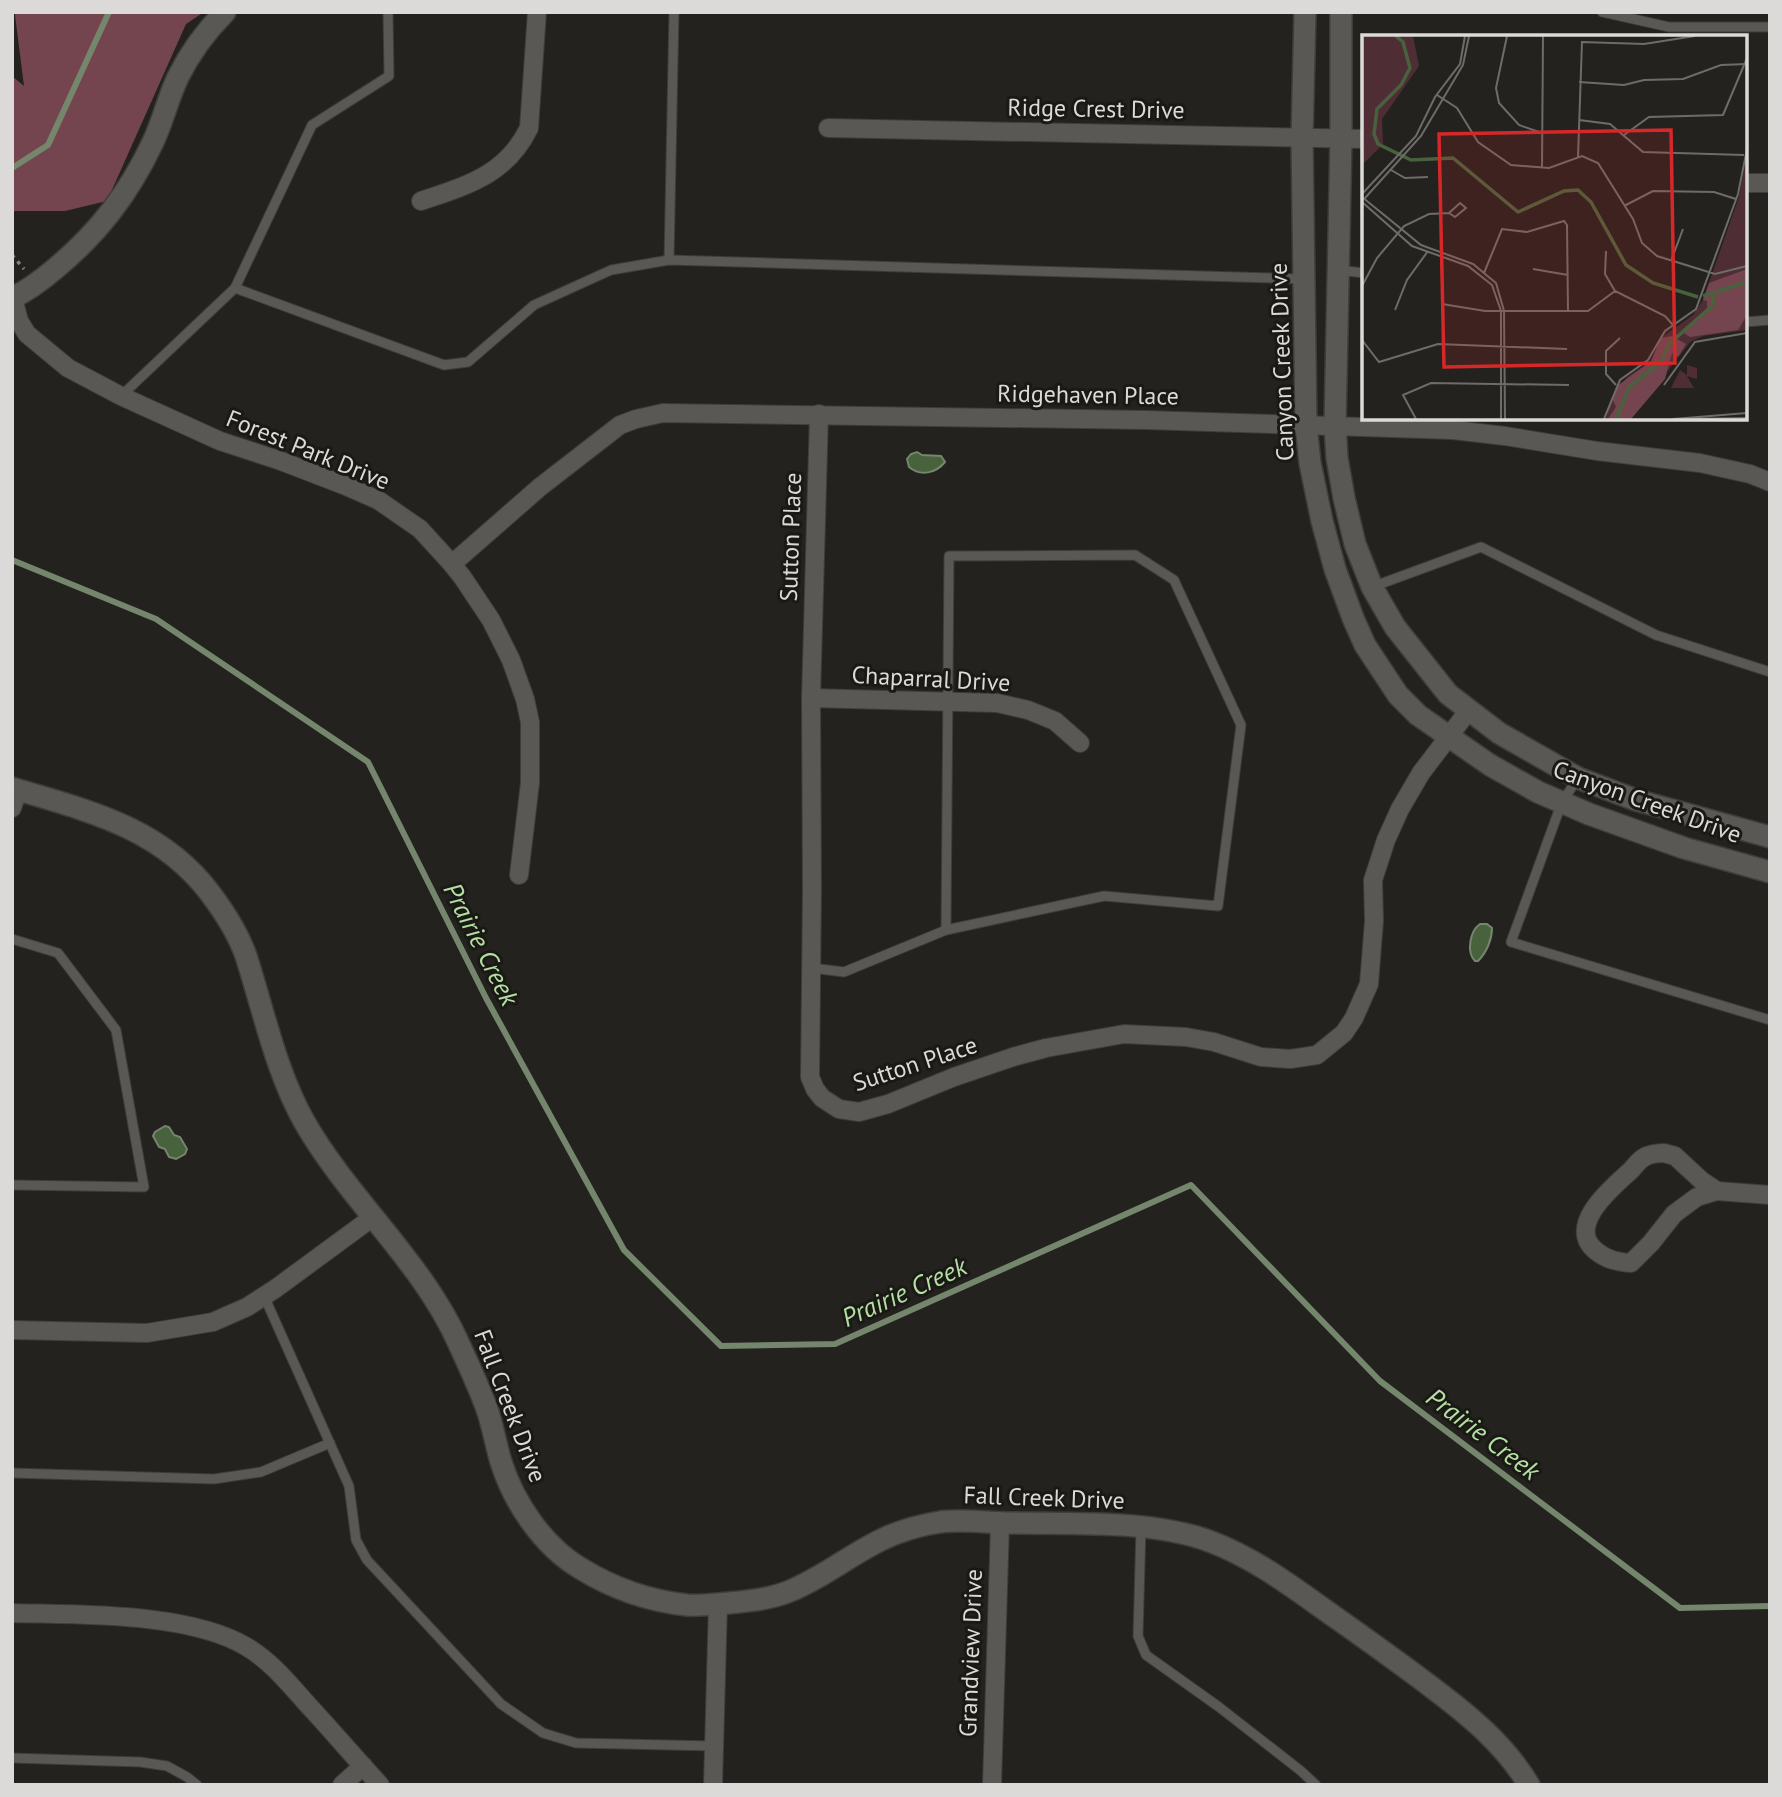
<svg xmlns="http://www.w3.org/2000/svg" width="1782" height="1797" font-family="'PT Sans',sans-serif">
<rect width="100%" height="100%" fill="#24221f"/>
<polygon fill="#74454e" points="17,12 204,12 186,24 107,201 65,211 12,211 12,76 24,86 15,15"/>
<g fill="#48623d" stroke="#74866c" stroke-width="2">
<path d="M 917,452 L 922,455 L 941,456 L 945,462 C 936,473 921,477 909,467 L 907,459 L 911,454 Z"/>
<path d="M 1480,924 L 1487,924 L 1492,928 C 1492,939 1487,952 1478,961 L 1475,961 C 1466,952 1470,931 1480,924 Z"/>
<polygon points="165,1126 169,1127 174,1135 180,1137 187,1149 185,1154 176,1159 169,1157 165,1149 159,1147 153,1136 155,1132"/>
</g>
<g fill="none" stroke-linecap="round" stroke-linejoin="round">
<g stroke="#74866c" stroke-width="6">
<polyline points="12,168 48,145 109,12"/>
<polyline points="12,560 156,619 368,762 486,998 624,1250 721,1346 835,1344 1191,1185 1380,1381 1680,1608 1770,1606"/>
</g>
<g stroke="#3f3d3b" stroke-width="11">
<g id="lane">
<polyline points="1602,12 1669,27 1770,27"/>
<polyline points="669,260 674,12"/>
<polyline points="1338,270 1364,273"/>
<polyline points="235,288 444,365 468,362 534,305 611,270 669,260 1303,279"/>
<polyline points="1745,322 1770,320"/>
<polyline points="121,396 235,288 312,125 389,76 388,12"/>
<polyline points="1372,587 1481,547 1656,635 1770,672"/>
<polyline points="1578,778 1562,802 1511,942 1770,1020"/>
<polyline points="12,939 58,953 116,1030 144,1187 12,1185"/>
<polyline points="812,968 844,972 946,930 1104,896 1218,906 1241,725 1174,580 1135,555 949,556 946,930"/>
<polyline points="264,1296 349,1486 356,1540 367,1560 501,1704 543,1733 576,1743 714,1746"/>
<polyline points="12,1473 214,1479 261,1472 330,1443"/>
<polyline points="1141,1527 1138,1636 1146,1655 1219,1707 1301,1771 1316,1785"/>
<polyline points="12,1758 140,1762 167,1766 187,1777 197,1785"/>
</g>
</g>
<g stroke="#3f3d3b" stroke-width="20">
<g id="street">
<polyline points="828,128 1364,139"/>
<polyline points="1745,183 1770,183"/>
<path d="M 421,201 C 468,185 506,175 529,128 L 537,12"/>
<polyline points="13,298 19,321 27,334 68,368 121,396 220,441 281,461 346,486 378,500 420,529 452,564 463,578 491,620 511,660 525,699 530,722 530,783 519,875"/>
<polyline points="819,414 811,698 812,890 810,1077 815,1089 822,1098 839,1109 859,1112 888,1104 954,1077 1013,1057 1046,1048 1124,1034 1186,1037 1214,1042 1261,1057 1290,1059 1317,1055 1344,1033 1354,1018 1369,984 1374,921 1373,880 1386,840 1400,809 1421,773 1469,710"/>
<polyline points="452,564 540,487 620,425 636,419 663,413 1146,420 1453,430 1505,436 1597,451 1700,463 1750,474 1770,482"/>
<polyline points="811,698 997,703 1028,710 1055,721 1080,743"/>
<polyline points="12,808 18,790"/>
<path d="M 1664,1153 L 1675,1156 L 1702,1181 L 1717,1191 L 1697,1197 L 1674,1214 L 1651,1243 L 1631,1263 C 1618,1262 1607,1260 1596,1251 C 1566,1227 1609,1190 1628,1173 C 1633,1169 1637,1162 1643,1158 C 1649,1154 1657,1153 1664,1153 Z"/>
<polyline points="1717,1191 1770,1195"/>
<polyline points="12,1330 147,1333 213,1322 247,1307 275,1289 373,1217"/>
<path d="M 12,1613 C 80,1615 189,1612 247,1647 C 272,1662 290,1685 309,1706 C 333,1732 356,1759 380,1785"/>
<polyline points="342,1785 363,1766"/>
<polyline points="713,1785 718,1603"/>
<polyline points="992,1785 1000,1523"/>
</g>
</g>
<g stroke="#3f3d3b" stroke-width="24">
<g id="secondary">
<polyline points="1305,12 1302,138 1306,425 1310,463 1322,521 1335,569 1353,618 1365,645 1398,695 1418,715 1490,765 1538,792 1589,814 1684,848 1770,872"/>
<polyline points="1341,12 1341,138 1335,426 1337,458 1344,498 1355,544 1372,587 1395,627 1448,694 1499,733 1578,778 1636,800 1770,837"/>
<path d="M 12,298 C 29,290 42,280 56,268 C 99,232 129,193 153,142 C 163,121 168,98 178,77 C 190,53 206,31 225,12"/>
<path d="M 12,788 C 88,811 160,827 210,893 C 225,913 238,933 246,956 C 264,1012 276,1072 305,1123 C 350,1201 422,1261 459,1344 C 469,1366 480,1389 488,1412 C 493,1428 496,1445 501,1462 C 514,1503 543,1546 580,1568 C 612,1588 650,1601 687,1605 C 701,1606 715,1604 729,1603 C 749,1601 771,1599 790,1591 C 822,1578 850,1555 881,1540 C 899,1531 921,1525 940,1522 C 964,1519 989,1523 1013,1523 C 1074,1524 1152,1520 1209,1541 C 1258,1559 1299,1592 1342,1622 C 1373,1644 1404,1666 1434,1689 C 1471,1717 1505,1745 1529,1785"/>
</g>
</g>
<polyline stroke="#83817f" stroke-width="3.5" stroke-dasharray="3.5 5" stroke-linecap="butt" points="12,255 24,269"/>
<use href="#lane" stroke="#5a5854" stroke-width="9"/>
<use href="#street" stroke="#5a5854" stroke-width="18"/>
<use href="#secondary" stroke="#5a5854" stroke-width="21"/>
</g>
<g text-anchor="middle" stroke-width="6" stroke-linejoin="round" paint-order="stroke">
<g font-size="24" fill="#dcdad8" stroke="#1b1916">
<text transform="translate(1096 109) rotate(1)" y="8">Ridge Crest Drive</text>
<text transform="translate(1282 362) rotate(-92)" y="8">Canyon Creek Drive</text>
<text transform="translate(1088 395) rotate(1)" y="8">Ridgehaven Place</text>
<text transform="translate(308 450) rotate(22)" y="8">Forest Park Drive</text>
<text transform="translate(791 537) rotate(-88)" y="8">Sutton Place</text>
<text transform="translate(931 679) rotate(3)" y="8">Chaparral Drive</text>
<text transform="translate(1647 802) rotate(20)" y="8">Canyon Creek Drive</text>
<text transform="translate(915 1064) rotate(-18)" y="8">Sutton Place</text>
<text transform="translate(510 1406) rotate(69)" y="8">Fall Creek Drive</text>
<text transform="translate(1044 1498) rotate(2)" y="8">Fall Creek Drive</text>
<text transform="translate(971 1653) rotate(-88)" y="8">Grandview Drive</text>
</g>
<g font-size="26" font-style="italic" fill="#b4e0a3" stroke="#1b1916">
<text transform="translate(481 944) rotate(63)" y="9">Prairie Creek</text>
<text transform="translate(904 1292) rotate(-24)" y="9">Prairie Creek</text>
<text transform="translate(1483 1434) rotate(37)" y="9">Prairie Creek</text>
</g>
</g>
<g transform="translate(1362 35)">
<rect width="385" height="385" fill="#24221f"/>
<path d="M 0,1 L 51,1 L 57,31 L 20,84 L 21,109 L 0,130 ZM 385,119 L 385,295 L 341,301 L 328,307 L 269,384 L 244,384 L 250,363 L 265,342 L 289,326 L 299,303 L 331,280 L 341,265 L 377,162 ZM 325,330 L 335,333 L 335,344 L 325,341 L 332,353 L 309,353 L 318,335 L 325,340 Z" fill="#4e2e34"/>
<path d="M 385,234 L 385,280 L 376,295 L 328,302 L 319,296 L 345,274 L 345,266 L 341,265 L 347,248 ZM 310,301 L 324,309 L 316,322 L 310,318 L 303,344 L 269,384 L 246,384 L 254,372 L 250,363 L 255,351 L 289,326 L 299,303 Z" fill="#74454e"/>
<path fill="none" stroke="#48623d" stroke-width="3.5" d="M 34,1 L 41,7 L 48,33 L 39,50 L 15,74 L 12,99 L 16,109 L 49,125 L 91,123 L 156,177 L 202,156 L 216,155 L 229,167 L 264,230 L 291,248 L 336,262M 341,261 L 385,247M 254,384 L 267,352 L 299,327 L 306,310 L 351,270 L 351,261"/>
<path fill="none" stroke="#6e6c69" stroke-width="2" d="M 145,1 L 134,53 L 137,68 L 157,90 L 180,98M 217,47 L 262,50 L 282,45 L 321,44 L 359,30 L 385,29M 75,60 L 95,73 L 116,107 L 149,130 L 187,133 L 220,121 L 236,128 L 271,184 L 280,208 L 295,221 L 353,239 L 385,231M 217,85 L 248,89 L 281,117 L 382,120M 262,100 L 287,82 L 361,80 L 385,23M 216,122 L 220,7 L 282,9 L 333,1M 180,133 L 181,1M 29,135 L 43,143 L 66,142M 0,159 L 54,101 L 73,62 L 98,29 L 103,1M 0,162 L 59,210 L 111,229 L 134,248 L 142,276 L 143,384M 3,163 L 59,101 L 101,30 L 107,1M 0,167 L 50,211 L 106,231 L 130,250 L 139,276 L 139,384M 98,168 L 104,173 L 93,182 L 87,178 ZM 262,171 L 291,156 L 352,157 L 374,164M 244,216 L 243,239 L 253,256 L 303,281 L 311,290M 309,226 L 321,194M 171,234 L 206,240M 122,238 L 140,194 L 165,197 L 202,186 L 205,190 L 206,276M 0,251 L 15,223 L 42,191 L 67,179 L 87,178M 80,269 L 123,276 L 226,276 L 253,256M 33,275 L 45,245 L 66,216M 0,305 L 17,327 L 76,309 L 205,314M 254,350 L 244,339 L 244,316 L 258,303M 302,350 L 333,307 L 385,298M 54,384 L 41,360 L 69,348 L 207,350M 242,384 L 258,345 L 286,325 L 303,296 L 334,274 L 376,159 L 385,114M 311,384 L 385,378M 325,384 L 385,383"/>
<path fill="#d62828" fill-opacity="0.15" stroke="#d62828" stroke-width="3.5" d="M 309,95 L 313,328 L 82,332 L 77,99 Z"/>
<rect width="385" height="385" fill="none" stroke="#dcdad8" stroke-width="3.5"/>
</g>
<rect width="1782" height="1797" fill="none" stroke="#dcdad8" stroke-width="28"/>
</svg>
